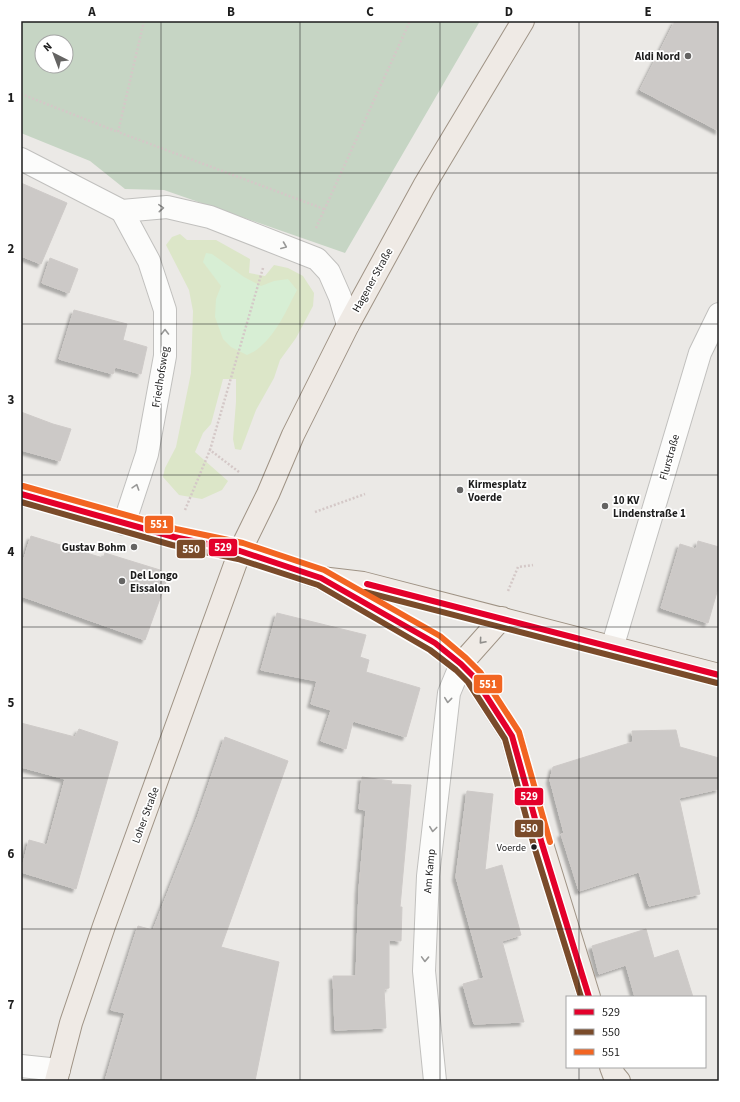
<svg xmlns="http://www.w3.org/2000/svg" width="740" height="1102" font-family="'Source Sans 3',sans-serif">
<defs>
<filter id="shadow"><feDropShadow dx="-3.5" dy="3.5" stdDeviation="1" flood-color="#0004"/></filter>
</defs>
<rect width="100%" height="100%" fill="#ebe9e6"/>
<polygon fill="#dce6c8" points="180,234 187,240 216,240 250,259 249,273 265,276 274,265 288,268 303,276 314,293 313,306 296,338 280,360 274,378 256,410 241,450 235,449 233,439 236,402 236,379 223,379 211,424 203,433 195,452 228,481 222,490 202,499 179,495 163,477 165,468 176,447 191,373 193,311 189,290 166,245 172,237"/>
<path fill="#c6d5c4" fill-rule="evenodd" d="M 21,21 L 480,21 L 345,253 L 164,190 L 125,189 L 90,161 L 21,133 ZM 42,42 L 66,42 L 66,66 L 42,66 Z"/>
<path fill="#d7eed4" d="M 206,253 L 212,254 L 244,277 L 261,286 L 274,281 L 288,279 L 297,290 C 287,309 277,333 260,347 C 256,351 251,353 247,355 L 231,347 L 223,339 L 215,317 L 216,299 L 221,286 L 203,262 Z"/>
<g fill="#ccc9c7" stroke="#cecac8" filter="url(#shadow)">
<polygon points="675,21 719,21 719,131 640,90"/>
<polygon points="21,183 67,203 41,264 21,256"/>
<polygon points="50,258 78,269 69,293 42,283"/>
<polygon points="74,310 127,324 123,340 147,347 141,374 115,367 113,374 59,359"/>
<polygon points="21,412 53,424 71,429 60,461 21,450"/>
<polygon points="31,536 103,558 105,553 160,570 166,582 145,640 21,596 21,568"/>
<polygon points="698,541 719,547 719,585 708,623 661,608 680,544 696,549"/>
<polygon points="277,613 366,635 360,657 369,660 366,672 420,688 406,737 353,721 346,749 321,741 331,710 311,704 317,681 261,670"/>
<polygon points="21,723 75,737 79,729 118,742 76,889 21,872 29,840 47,845 65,779 21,767"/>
<polygon points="676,730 680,747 719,758 719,789 679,798 700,894 649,906 639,872 579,891 561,834 564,833 550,780 553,767 633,742 632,731"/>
<polygon points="225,737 288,761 221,947 279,962 255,1081 105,1081 125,1013 111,1010 138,926 153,930 197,818"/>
<polygon points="362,777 392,781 391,784 411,785 400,907 402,907 401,941 389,940 389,988 384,989 386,1028 335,1030 333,976 356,976 359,889 366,810 359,809"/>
<polygon points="467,791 493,794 485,870 502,865 521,935 502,941 524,1022 474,1024 463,984 484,978 456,877"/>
<polygon points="646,929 654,958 678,950 693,997 635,997 626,965 599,974 592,946"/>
</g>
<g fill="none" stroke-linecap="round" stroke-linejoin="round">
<g stroke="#c1c0be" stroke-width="24">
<g id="minor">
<polyline points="21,159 122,211 167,207 210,217 317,259 329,272 340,297 348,325"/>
<polyline points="122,211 149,261 165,310 165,356 147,454 124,524"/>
<polyline points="21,494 174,537 240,551"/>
<polyline points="612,648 700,353 719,314"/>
<polyline points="21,1066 59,1070"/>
<polyline points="435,1081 424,971 428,876 449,693 461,664"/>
</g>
</g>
<g stroke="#9f9385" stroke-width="24">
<g id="major">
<polyline points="240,551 321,578 363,583 719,675"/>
<polyline points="321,578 435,643 461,664 474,677 512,736 542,844 589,997"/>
<polyline points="461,664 502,618"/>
<polyline points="611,1067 614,1075 619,1081"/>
<polyline points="56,1081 71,1023 104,926 240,551 268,494 293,435 348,325 424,186 523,21"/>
</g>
</g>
<g stroke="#d4c8c7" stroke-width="2.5" stroke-dasharray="2 2" stroke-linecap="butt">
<polyline points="144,21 118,132 324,209"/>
<polyline points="21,94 118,132"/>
<polyline points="316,228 410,21"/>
<polyline points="239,472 210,450 263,268"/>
<polyline points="185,510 210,450"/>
<polyline points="315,512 365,494"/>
<polyline points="508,591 518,567 533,565"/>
</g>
<use href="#minor" stroke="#fcfcfb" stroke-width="22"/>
<use href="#major" stroke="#efeae5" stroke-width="22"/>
<g stroke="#fff" stroke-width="9">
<g id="bus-1">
<polyline points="21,494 174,537 240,551 321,578 435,643 461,664 474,677 512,736 542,844 589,997"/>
<polyline points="367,584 719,675"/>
</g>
</g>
<g stroke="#fff" stroke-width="9">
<g id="bus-2">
<polyline points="21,502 172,545 238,559 318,585 430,650 456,670 468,682 505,739 534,846 581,997"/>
<polyline points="365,592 717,683"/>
</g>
</g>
<g stroke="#fff" stroke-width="9">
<polyline id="bus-3" points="23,486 176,529 243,543 324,570 440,636 466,658 480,672 519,732 550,842"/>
</g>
<use href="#bus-1" stroke="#e4002b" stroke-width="6"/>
<use href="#bus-2" stroke="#7a4b2a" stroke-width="6"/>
<use href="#bus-3" stroke="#f26522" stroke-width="6"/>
</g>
<defs><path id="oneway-chevron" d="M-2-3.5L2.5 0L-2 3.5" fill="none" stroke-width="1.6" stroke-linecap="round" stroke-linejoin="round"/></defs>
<g stroke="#989897">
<use href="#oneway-chevron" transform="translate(161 208) rotate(-4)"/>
<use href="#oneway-chevron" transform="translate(284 246) rotate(22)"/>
<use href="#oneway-chevron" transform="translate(165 332) rotate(-90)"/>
<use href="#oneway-chevron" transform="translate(136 487) rotate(-72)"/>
<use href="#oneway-chevron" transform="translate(448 700) rotate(96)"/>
<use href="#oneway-chevron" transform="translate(433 829) rotate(97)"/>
<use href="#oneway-chevron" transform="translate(425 959) rotate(92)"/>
</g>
<use stroke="#908e8b" href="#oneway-chevron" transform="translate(482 641) rotate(131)"/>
<path fill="none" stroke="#1d1d1d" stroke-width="1" stroke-opacity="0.55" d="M 161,21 L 161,1081M 300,21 L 300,1081M 440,21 L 440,1081M 579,21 L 579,997M 21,173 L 719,173M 21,324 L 719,324M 21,475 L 719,475M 21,627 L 719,627M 21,778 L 719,778M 21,929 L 719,929M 579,1067 L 579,1081"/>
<g fill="#656463" stroke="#fff" stroke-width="1.5">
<circle cx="688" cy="56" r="4"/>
<circle cx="460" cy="490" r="4"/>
<circle cx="605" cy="506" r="4"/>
<circle cx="134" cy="547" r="4"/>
<circle cx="122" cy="581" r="4"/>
</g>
<circle fill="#1d1d1d" stroke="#fff" stroke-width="1.5" cx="534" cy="847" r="3.5"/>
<g text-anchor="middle" stroke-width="3.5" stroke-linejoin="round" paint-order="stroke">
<g font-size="10" fill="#1d1d1d" stroke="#fff" text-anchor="end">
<text x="526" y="851">Voerde</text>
</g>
<g font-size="11" font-weight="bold" fill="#1d1d1d" stroke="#fff" text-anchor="start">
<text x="680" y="60" text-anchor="end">Aldi Nord</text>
<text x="468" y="488">Kirmesplatz<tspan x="468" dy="13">Voerde</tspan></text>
<text x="613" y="504">10 KV<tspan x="613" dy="13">Lindenstraße 1</tspan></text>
<text x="126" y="551" text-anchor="end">Gustav Bohm</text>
<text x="130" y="579">Del Longo<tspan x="130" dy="13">Eissalon</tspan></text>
</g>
<g font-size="11" fill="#1d1d1d" stroke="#fff">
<text transform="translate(372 280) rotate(-61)" y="4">Hagener Straße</text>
<text transform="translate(160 377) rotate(-81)" y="4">Friedhofsweg</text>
<text transform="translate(669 457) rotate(-74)" y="4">Flurstraße</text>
<text transform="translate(145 815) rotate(-70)" y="4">Loher Straße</text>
<text transform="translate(429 871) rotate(-85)" y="4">Am Kamp</text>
</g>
</g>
<g stroke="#fff" stroke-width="1.5">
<rect x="144" y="515" width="30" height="19" rx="4" fill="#f26522"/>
<rect x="208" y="538" width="30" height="19" rx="4" fill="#e4002b"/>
<rect x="176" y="539" width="30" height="20" rx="4" fill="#7a4b2a"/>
<rect x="473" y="674" width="30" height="20" rx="4" fill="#f26522"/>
<rect x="514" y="787" width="30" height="19" rx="4" fill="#e4002b"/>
<rect x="514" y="819" width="30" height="19" rx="4" fill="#7a4b2a"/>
</g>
<g font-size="11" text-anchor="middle" font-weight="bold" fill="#fff">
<text x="159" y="528">551</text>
<text x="223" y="551">529</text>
<text x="191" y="553">550</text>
<text x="488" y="688">551</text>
<text x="529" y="800">529</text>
<text x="529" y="832">550</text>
</g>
<rect width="740" height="1102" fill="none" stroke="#ffffff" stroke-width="44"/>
<rect x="566" y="996" width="140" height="72" fill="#ffffff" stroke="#a5a5a5"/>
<rect x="574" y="1009" width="20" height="6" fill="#e4002b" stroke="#a5a5a5"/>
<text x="602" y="1016" font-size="12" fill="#1d1d1d">529</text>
<rect x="574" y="1029" width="20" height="6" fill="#7a4b2a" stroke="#a5a5a5"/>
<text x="602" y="1036" font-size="12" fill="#1d1d1d">550</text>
<rect x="574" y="1049" width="20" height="6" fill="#f26522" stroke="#a5a5a5"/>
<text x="602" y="1056" font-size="12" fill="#1d1d1d">551</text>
<g transform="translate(54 54) rotate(318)"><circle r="19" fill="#ffffff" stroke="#a5a5a5"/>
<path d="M0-3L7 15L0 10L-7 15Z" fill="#656463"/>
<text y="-6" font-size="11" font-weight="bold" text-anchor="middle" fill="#1d1d1d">N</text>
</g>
<rect x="22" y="22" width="696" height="1058" fill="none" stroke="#1d1d1d" stroke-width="1.5"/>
<g font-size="13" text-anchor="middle" font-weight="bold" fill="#1d1d1d">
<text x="92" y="16">A</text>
<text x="231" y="16">B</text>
<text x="370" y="16">C</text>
<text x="509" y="16">D</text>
<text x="648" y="16">E</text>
<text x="11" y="102">1</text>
<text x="11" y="253">2</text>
<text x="11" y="404">3</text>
<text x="11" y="556">4</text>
<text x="11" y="707">5</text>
<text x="11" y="858">6</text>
<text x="11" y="1009">7</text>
</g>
</svg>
